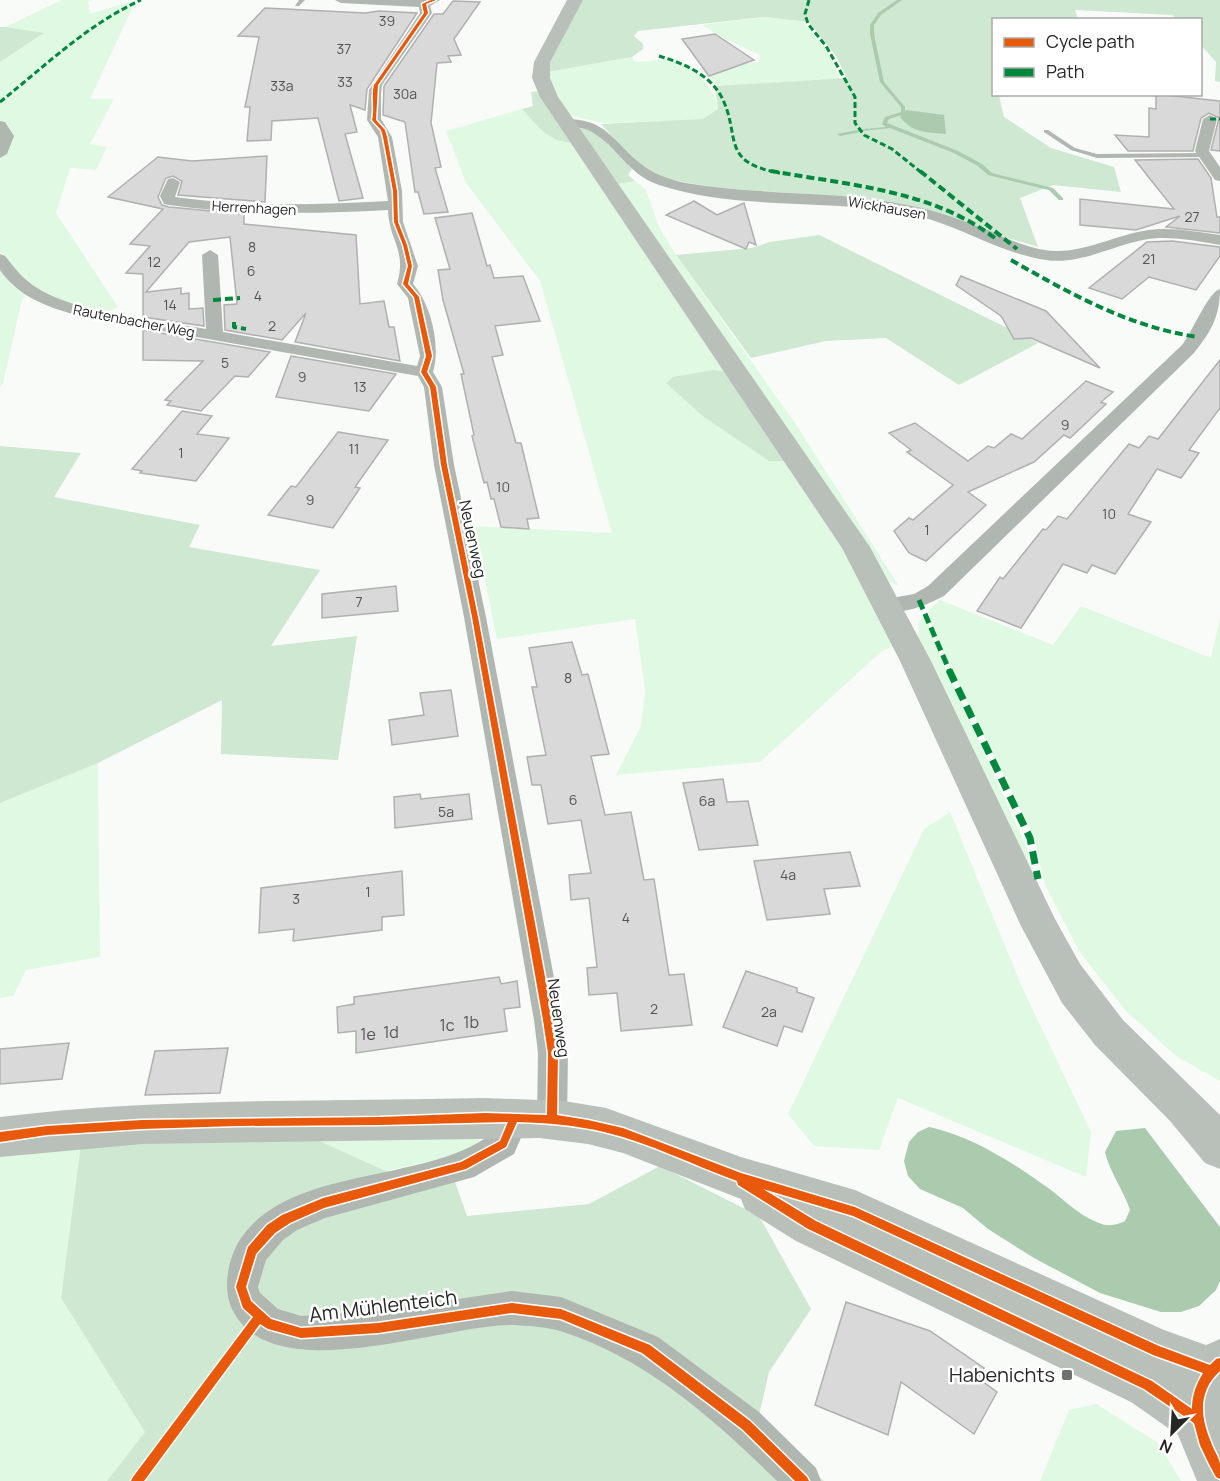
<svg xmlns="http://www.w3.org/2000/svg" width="1220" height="1481" font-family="Manrope,sans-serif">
<rect width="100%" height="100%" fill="#f9fbf9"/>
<g fill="#e0f9e2">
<path d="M 62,0 L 92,0 L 88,1 L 90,14 L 136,0 L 90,99 L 114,99 L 90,144 L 107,147 L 96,170 L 70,168 L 56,213 L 118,307 L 105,314 C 60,302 25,293 0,250 L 0,160 L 12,134 L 8,126 L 0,121 L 0,62 L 43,34 L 5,27 Z"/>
<polygon points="765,17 802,21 824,46 840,79 715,86 709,77 699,69 759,62 760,55 723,38 702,25"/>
<path d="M 632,57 L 634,61 C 646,64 656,58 667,59 C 691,61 715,88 718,109 L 703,120 L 603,123 L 569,115 L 553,89 L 547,72 Z"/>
<polygon points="522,109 542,129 573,143 728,372 673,377 667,383 686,399 787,461 840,539 896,645 882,651 760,762 616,775 641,726 645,690 635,619 497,639 485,580 470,526 612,533 540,281 466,183 446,131"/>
<polygon points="635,181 646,190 659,227 676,255 797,426 899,586 887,581 618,184"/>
<polygon points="0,267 11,284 27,295 22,300 3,383 0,387"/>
<polygon points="940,600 1053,645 1081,606 1211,658 1220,618 1220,1081 1176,1056 1126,1011 1079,951 1045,885 1034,837 935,637 928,611"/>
<polygon points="925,614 933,638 1028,851 1028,870 918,641 919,622"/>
<polygon points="98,763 100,957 26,970 13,996 0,998 0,803"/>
<polygon points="950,812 1022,987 1091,1132 1086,1177 898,1098 879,1150 814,1146 788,1114 924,829"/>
<polygon points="477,1138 478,1142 458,1155 386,1171 315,1139"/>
<polygon points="81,1143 61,1298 145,1432 107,1481 0,1481 0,1153"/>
<polygon points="1096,1404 1157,1442 1181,1481 1040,1481 1069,1410"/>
</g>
<g fill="#cee8d1">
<polygon points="580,0 1220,0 1220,82 1215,81 1216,62 1201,45 1200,20 1177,19 1172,15 1075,10 1078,19 994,20 994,94 999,95 1004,117 1051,148 1114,167 1121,192 1053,185 1020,198 1038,247 910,208 821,195 717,188 667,179 633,160 601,124 703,119 718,109 715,86 847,78 836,56 809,22 765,17 638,31 634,36 643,44 643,49 632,57 547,72 550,57"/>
<polygon points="0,27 5,27 44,33 0,62"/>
<path d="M 540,91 L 573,143 C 547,141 539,127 522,109 L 533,106 L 531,92 Z"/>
<polygon points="581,128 595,131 632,169 628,175 635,181 618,184 579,130"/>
<polygon points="819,235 1038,343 959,385 886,338 826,341 751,358 676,255 751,248 770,242"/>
<polygon points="714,370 728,372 787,461 769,461 704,417 666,383 673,377"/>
<polygon points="0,446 81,453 54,497 200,525 189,547 320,570 271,646 357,636 338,760 221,754 222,700 98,763 0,803"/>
<polygon points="315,1139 386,1171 455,1182 467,1216 589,1204 660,1166 759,1216 811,1309 769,1372 757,1424 824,1481 107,1481 145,1432 61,1298 81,1143"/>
</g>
<g fill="#abcbaf">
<path d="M 906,110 L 944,115 L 946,134 C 926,132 913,133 900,117 Z"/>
<path d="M 929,1127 C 968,1135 1009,1160 1041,1183 C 1061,1196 1077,1215 1099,1223 C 1108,1227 1117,1225 1125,1221 L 1130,1210 C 1123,1189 1110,1173 1105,1152 L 1116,1131 L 1145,1128 L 1220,1227 L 1220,1281 L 1216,1290 L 1199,1306 L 1181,1312 L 1161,1312 L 1100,1293 L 1034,1258 L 988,1229 L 963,1208 L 920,1189 L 908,1176 L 904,1161 L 909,1142 L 918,1132 Z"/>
</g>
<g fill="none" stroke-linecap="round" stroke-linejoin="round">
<g fill="#abcbaf" fill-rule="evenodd">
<polygon points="897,0 902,0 881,15 874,25 874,34 884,82 905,107 905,114 889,119 887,123 958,151 982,164 992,173 1053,188 1063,198 1063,200 1059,200 1049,190 988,175 978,166 954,153 890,128 862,131 862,129 864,129 886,127 882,124 885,117 901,112 901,107 880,82 870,34 870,25 878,13"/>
<polygon points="858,130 860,130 860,132 840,136 837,134"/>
</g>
</g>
<g fill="#d9d9d9" stroke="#afb0af" stroke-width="1.5">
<polygon points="453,1 480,2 454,39 461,55 448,56 451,62 437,63 431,123 441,167 435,168 448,212 424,214 418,192 415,192 405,122 383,115 384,86 434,14 443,14"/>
<polygon points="265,8 365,13 379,11 417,13 367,89 365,110 350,105 357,132 345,134 363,198 339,201 318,118 272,121 271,140 247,141 250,107 245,107 259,37 238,36"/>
<polygon points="715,34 754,60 709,76 682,39"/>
<polygon points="1156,94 1220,101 1220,151 1211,150 1219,118 1209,113 1201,118 1193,151 1128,151 1115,135 1149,137 1149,108 1156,109"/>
<polygon points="267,156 265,202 178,195 182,181 173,176 166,178 158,197 162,205 169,207 244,214 244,224 356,235 360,304 384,301 389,327 394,327 400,361 295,342 306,313 282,340 225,330 224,305 237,304 230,237 189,242 146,292 181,288 181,294 189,293 189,309 203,308 204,326 143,317 143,274 126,273 150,246 130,244 163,209 108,197 158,157 192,161"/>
<polygon points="1198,159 1211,178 1217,217 1220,217 1220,233 1166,227 1180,216 1136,230 1080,225 1080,199 1174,209 1135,160"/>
<polygon points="694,201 717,215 744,203 756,245 749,242 746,249 666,215"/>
<polygon points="472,213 487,266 490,265 494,278 523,276 540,321 495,326 503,355 492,357 516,443 521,443 539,518 527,519 529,529 501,527 494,499 491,499 487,482 484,483 472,436 474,435 461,374 464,374 443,300 438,270 450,269 435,218"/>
<polygon points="1172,241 1220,247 1220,256 1196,290 1149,277 1122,299 1089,288 1147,242"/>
<polygon points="961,276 1046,311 1100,368 1031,338 1014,339 1001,316 956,285"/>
<polygon points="143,330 270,352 248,377 235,376 201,411 167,405 171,401 165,400 203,361 143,360"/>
<polygon points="291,356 396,374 369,411 276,397"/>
<polygon points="1220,360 1220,408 1189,450 1199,453 1181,478 1157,469 1128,514 1151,522 1115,574 1092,565 1087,573 1063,564 1021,628 977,611 1000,577 1003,579 1043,529 1046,530 1058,516 1067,519 1129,444 1139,448 1149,436 1158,439"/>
<polygon points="1086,381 1113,392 1101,402 1106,404 1070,438 1064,435 1034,462 968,492 986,505 926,561 909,553 894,531 909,518 913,520 953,485 907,452 911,450 889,433 915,423 968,461 988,446 994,448 1011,434 1022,439"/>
<polygon points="182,411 212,416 197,434 229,438 196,481 140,473 142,471 132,469"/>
<polygon points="338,432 388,440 355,487 360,488 333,528 268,515 291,486 296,487"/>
<polygon points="396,586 398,611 322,618 322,594"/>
<polygon points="572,642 582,675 588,674 609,754 591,756 605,815 631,812 644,880 654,879 669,975 684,974 692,1025 621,1031 617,993 589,995 587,968 597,967 589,898 571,900 569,875 591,873 581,820 548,824 541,785 532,785 527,757 546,755 532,687 537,687 529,648"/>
<polygon points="451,690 458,736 392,745 389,720 424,715 420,693"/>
<polygon points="723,779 727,802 748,801 758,845 699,850 683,783"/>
<polygon points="420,794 421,799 469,794 472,819 395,828 394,797"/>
<polygon points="850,852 860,886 824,889 830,914 767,920 754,861"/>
<polygon points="402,871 404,915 382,917 382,930 293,941 294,929 259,933 261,888"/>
<polygon points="746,971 797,988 797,992 814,998 802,1032 784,1026 777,1046 723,1027"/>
<polygon points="499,977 501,984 517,981 520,1007 504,1009 507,1031 356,1053 356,1031 338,1033 337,1007 354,1004 354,997"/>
<polygon points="69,1043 62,1079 0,1084 0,1049"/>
<polygon points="228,1048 220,1093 145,1095 155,1051"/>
<polygon points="846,1302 930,1331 984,1368 978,1378 997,1392 974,1434 901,1382 888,1435 815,1405"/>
</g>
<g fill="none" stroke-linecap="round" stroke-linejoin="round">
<g fill="#b0b6b0" fill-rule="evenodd">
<polygon points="299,0 305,0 299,6 295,6"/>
<polygon points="1044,130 1048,130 1075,148 1097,154 1203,153 1206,155 1203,157 1097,158 1071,150 1044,132"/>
</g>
<g fill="#b0b6b0" fill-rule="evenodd">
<path d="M 335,0 L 440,0 L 430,6 L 432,13 L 382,85 L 381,94 L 381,119 L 392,137 L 402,191 L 403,222 L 418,266 L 413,284 C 431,304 441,346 433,372 L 442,387 L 454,465 L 486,617 L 562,1020 L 568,1053 L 567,1120 L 563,1130 L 552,1134 L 541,1130 L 537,1120 L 538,1053 L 534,1020 L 464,617 L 434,465 L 424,387 L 418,376 L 83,317 C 51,308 20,299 0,270 L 0,254 L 5,256 C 14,267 22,278 34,286 C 75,314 157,320 206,329 L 202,255 L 210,250 L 218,255 L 223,332 L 417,366 L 420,356 L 408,298 L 397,284 C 407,249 389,241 388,210 C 315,214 242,215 169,205 L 164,204 L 160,196 L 168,179 L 173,178 L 180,182 L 175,197 C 246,207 317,205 388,201 L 378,137 L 367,120 L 369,90 L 420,13 L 419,7 L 341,3 Z"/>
<polygon points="1210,115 1217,119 1209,151 1220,167 1220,181 1215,180 1195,151 1203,119"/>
<path d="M 566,119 C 607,119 612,141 641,164 C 654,174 670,180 686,183 C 761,196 838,190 912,206 C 936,211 959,219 982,228 C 1005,237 1029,250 1055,251 C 1085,252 1114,236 1143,231 C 1169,226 1195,232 1220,235 L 1220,245 C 1195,241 1169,235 1143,240 C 1111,246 1080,265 1046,260 C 998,253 956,223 908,214 C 826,198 738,211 659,185 C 627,174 618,147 592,132 C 582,126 572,128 561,126 L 561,120 Z"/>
<polygon points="0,121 5,122 14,136 7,154 0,158"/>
<path d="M 1220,289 C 1220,316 1211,332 1194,353 L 944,596 C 926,605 902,616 881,610 L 878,605 L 881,600 L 914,594 L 928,586 L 1182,345 C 1192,333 1208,292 1220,289 Z"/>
<path d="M 514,1105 L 525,1109 L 529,1119 L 514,1154 L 474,1177 L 325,1218 L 297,1230 L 283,1240 L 266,1260 L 258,1287 L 260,1293 L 278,1309 L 301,1316 L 378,1311 L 512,1291 L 561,1297 L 658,1337 L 759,1412 L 816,1468 L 821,1481 L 777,1481 C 715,1420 647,1359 563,1332 C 549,1327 529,1326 514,1325 C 444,1323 264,1395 230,1304 C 223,1284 229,1256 241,1238 C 292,1165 423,1184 490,1135 C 496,1130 500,1117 503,1109 Z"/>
</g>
<g fill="#b9c0b9" fill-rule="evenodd">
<polygon points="567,0 583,0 550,62 550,78 558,97 870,547 931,661 1055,919 1080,964 1123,1020 1220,1115 1220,1169 1205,1163 1170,1121 1095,1045 1062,1003 1021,926 900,661 842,548 540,97 532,78 534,62"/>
<path d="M 485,1098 L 564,1101 L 606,1108 L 741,1157 L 855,1190 L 1164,1330 L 1206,1345 L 1220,1339 L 1220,1481 L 1197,1481 L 1178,1435 L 1131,1402 L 796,1241 L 745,1209 L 741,1199 L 623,1153 L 588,1144 L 539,1138 L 142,1144 L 0,1157 L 0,1117 C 161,1097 324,1102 485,1098 Z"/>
</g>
<g stroke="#00873e" stroke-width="3" stroke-dasharray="6 3" stroke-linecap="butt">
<polyline points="809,0 805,14 808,24 826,46 855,97 855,123 864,135 892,149 922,173"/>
<path d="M 659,56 C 682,63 708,73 721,96 C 742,135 718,162 780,173"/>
<path d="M 0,102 C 45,66 88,24 141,0"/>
<polyline points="1210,119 1220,119"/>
</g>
<g stroke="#00873e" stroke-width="4" stroke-dasharray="8 4" stroke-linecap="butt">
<path d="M 771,171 C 848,185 933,190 996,239"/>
<polyline points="920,171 1017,249"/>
<path d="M 1011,260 C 1071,294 1129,327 1198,337"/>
<polyline points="213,300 240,298"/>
<polyline points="234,322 234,327 246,329"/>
</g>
<polyline stroke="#00873e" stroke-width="5" stroke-dasharray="10 5" stroke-linecap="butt" points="919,600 950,672"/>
<polyline stroke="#00873e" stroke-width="7" stroke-dasharray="13 7" stroke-linecap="butt" points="949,670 1030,838 1038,879"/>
<g stroke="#fff" stroke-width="3">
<path id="cycleway" d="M 431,0 L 436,0 L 426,4 L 428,13 L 378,85 L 376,120 L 385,130 L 387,137 L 397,191 L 398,222 L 407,245 L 412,266 L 408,284 L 419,297 L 432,356 L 427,372 L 436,387 L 447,465 L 478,617 L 553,1020 L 558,1053 L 557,1115 L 588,1120 L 623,1128 L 741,1173 L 855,1207 L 1159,1346 L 1210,1365 L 1216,1359 L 1220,1358 L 1220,1371 C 1198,1391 1200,1416 1211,1442 C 1213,1449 1219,1457 1220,1464 C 1220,1469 1220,1474 1220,1479 L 1216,1477 L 1209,1464 L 1200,1445 L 1194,1423 L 1144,1389 L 808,1229 L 738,1185 L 737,1181 C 693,1165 650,1143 604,1132 C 575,1125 547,1123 517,1122 L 506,1147 L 466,1169 L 324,1208 L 290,1223 L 275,1233 L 256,1254 L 246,1287 L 251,1301 L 271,1319 L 301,1328 L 378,1323 L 512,1303 L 561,1309 L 650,1345 L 750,1421 L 807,1477 L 809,1481 L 795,1481 L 742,1429 L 642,1353 L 561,1319 L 512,1313 L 378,1333 L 301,1338 L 268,1329 L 260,1324 L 144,1481 L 131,1481 L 133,1477 L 253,1317 L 243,1308 L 236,1287 L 248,1247 L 267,1225 L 282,1215 L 323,1198 L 461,1162 L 500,1141 L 508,1122 L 380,1125 L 237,1126 L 142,1129 L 47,1135 L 0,1142 L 0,1132 L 47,1126 L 142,1120 L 380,1117 L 485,1113 L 547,1115 L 548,1053 L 543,1020 L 472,617 L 441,465 L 430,387 L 421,372 L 426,356 L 414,297 L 403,284 L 408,266 L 403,245 L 394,222 L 393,191 L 383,137 L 381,130 L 372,120 C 375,108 371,97 374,85 L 424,13 L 422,4 ZM 763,1189 L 853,1216 L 1153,1355 L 1203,1373 C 1196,1385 1192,1395 1192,1409 L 1152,1381 L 816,1221 Z"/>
</g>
<use href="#cycleway" fill="#e8590c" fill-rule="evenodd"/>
</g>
<rect fill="#6f716f" stroke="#fff" stroke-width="2" x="1061" y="1369" width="12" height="12" rx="3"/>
<g text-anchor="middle" stroke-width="5" stroke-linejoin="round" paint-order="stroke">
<g font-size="14" fill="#525452">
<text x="387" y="26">39</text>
<text x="344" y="54">37</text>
<text x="345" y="87">33</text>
<text x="282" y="91">33a</text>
<text x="405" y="99">30a</text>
<text x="1192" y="222">27</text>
<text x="252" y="252">8</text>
<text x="1149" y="264">21</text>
<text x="154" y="267">12</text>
<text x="251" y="276">6</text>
<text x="258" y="301">4</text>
<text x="170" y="310">14</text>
<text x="272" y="331">2</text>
<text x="225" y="368">5</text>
<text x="302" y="382">9</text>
<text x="360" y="392">13</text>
<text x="1065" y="430">9</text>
<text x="354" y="454">11</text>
<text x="181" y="458">1</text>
<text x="503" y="492">10</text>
<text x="310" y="505">9</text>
<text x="1109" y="519">10</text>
<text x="927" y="535">1</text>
<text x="359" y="607">7</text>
<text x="568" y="683">8</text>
<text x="573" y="805">6</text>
<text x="707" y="806">6a</text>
<text x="446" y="817">5a</text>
<text x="788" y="880">4a</text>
<text x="368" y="897">1</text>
<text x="296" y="904">3</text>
<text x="626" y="923">4</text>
<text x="654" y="1014">2</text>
<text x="769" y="1017">2a</text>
</g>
<g font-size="14" fill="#252725" stroke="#fff">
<text transform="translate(254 208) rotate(3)" y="5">Herrenhagen</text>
<text transform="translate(887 208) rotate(10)" y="5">Wickhausen</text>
<text transform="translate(134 321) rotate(11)" y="5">Rautenbacher Weg</text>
</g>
<g font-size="16" fill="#252725" stroke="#fff">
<text transform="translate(473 539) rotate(78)" y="6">Neuenweg</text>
<text transform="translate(559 1018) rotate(82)" y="6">Neuenweg</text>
</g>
<g font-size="16" fill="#525452">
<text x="471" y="1028">1b</text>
<text x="447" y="1031">1c</text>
<text x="391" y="1038">1d</text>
<text x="368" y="1040">1e</text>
</g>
<g font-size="20" fill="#252725" stroke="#fff">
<text transform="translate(383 1306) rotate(-7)" y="7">Am Mühlenteich</text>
</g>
<g font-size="20" fill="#252725" stroke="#fff" text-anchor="end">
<text x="1055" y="1382">Habenichts</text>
</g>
</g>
<rect x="992" y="18" width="210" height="78" fill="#ffffff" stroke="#a8a9a8" stroke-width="1.5"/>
<rect x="1004" y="38" width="30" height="9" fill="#e8590c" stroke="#a8a9a8" stroke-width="1.5"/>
<text x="1046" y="48" font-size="18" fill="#252725">Cycle path</text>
<rect x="1004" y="68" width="30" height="9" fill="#00873e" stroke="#a8a9a8" stroke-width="1.5"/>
<text x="1046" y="78" font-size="18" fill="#252725">Path</text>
<g transform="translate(1172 1433) rotate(204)" stroke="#ffffff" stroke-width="4.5" paint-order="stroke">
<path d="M0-4.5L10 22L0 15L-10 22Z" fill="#252725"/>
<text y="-9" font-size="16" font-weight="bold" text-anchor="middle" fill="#252725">N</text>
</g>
</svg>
